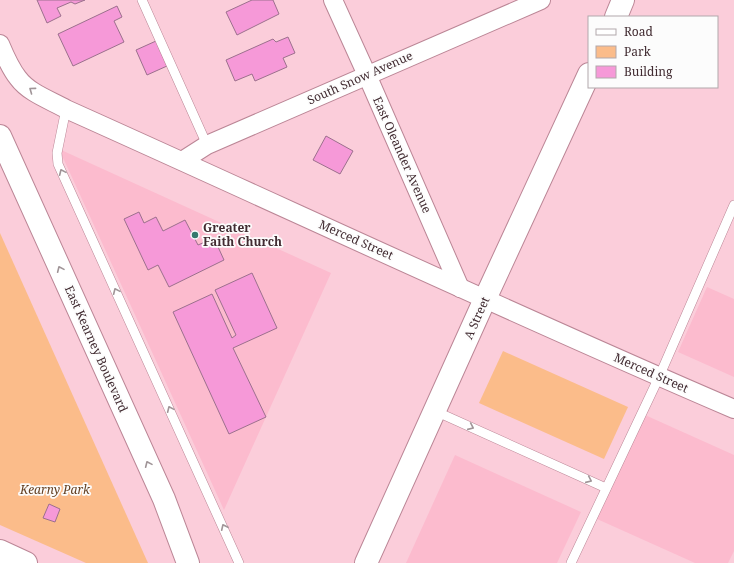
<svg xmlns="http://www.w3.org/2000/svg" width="734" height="563" font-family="'Noto Serif',serif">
<rect width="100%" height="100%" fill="#fbcdda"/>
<g fill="#fcbbce">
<polygon points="59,149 331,273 224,510 136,317"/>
<polygon points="707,287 734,299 734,377 678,352"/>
<polygon points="645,415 734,455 734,551 728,563 695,563 597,519"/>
<polygon points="455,455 581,512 557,563 406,563"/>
</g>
<g fill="#fbbc8a">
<polygon points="0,233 148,563 86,563 0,525"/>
<polygon points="503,351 628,407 604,459 479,403"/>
</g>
<g fill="#f699d8" stroke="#9c708d">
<polygon points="37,0 85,0 75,4 71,2 57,8 61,16 47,23"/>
<polygon points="252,0 273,0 279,14 237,35 226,12"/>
<polygon points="117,6 122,17 114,21 124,42 73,66 58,34"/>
<polygon points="288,37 295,53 283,58 287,67 255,81 252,74 235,81 226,60 273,39 276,42"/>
<polygon points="156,41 167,66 147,75 136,50"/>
<polygon points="326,136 353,151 340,174 313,160"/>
<polygon points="139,212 144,223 156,217 163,231 185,220 198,245 214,238 224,260 169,287 158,265 148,270 124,219"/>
<polygon points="252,273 277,328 233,348 266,417 229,434 173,312 212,294 232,338 236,335 215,290"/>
<polygon points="49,504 60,509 55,522 43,518"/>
</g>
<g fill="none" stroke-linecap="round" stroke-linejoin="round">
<g stroke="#bb8696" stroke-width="10">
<g id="lane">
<polyline points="142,0 207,145"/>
<polyline points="66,109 57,153 58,164 239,563"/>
<polyline points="435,411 606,488"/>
<polyline points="571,563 659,377 734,205"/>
</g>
</g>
<g stroke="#bb8696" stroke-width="20">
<g id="street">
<polyline points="333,0 367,75 460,288"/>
<path d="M 0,44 C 5,56 10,68 18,78 C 29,93 50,100 66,109 C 289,209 510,313 734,409"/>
<polyline points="182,161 207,145 541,0"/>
</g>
</g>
<g stroke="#bb8696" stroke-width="24">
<g id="secondary">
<polyline points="616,17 623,0"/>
<polyline points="0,136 164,499 188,563"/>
<polyline points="0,551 26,563"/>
<polyline points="366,563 485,299 589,74"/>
</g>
</g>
<use href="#lane" stroke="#fff" stroke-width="9"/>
<use href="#street" stroke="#fff" stroke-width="18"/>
<use href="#secondary" stroke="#fff" stroke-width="22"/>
</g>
<defs><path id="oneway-chevron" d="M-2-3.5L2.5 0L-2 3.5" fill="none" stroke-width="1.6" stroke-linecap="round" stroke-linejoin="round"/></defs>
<g stroke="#a09598">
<use href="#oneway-chevron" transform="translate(32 90) rotate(-144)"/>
<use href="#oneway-chevron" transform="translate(62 172) rotate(-114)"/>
<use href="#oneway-chevron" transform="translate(60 269) rotate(-114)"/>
<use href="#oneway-chevron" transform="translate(116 291) rotate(-114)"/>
<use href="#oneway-chevron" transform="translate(170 409) rotate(-114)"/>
<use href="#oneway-chevron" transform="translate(471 427) rotate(24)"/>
<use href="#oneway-chevron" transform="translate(148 464) rotate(-114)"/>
<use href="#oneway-chevron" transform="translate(589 480) rotate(24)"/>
<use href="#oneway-chevron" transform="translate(224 527) rotate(-115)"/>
</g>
<circle fill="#35796d" stroke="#fcfcfc" stroke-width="1.5" cx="195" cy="235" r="4"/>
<g text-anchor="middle" stroke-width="3.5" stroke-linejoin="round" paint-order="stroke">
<g font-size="12" fill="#412b31" stroke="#fcfcfc">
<text transform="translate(360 78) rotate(-24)" y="4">South Snow Avenue</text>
<text transform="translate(402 155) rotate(66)" y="4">East Oleander Avenue</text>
<text transform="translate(356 240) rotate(24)" y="4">Merced Street</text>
<text transform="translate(477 318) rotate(-66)" y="4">A Street</text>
<text transform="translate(96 349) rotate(66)" y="4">East Kearney Boulevard</text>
<text transform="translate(651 373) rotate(24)" y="4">Merced Street</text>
</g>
<g font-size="12" font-weight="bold" fill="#412b31" stroke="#fcfcfc" text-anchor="start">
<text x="203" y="232">Greater<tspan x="203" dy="14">Faith Church</tspan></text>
</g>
<g font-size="12" font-style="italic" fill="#644022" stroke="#fcfcfc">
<text x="55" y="494">Kearny Park</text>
</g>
</g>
<rect x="588" y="16" width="130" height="72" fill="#fcfcfc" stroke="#b1a8ab"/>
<rect x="596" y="29" width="20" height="6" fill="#ffffff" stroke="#b1a8ab"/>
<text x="624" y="36" font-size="12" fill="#412b31">Road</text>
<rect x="596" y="46" width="20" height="12" fill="#fbbc8a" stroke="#b1a8ab"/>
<text x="624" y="56" font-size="12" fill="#412b31">Park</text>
<rect x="596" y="66" width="20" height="12" fill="#f699d8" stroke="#b1a8ab"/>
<text x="624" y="76" font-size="12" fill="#412b31">Building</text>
</svg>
